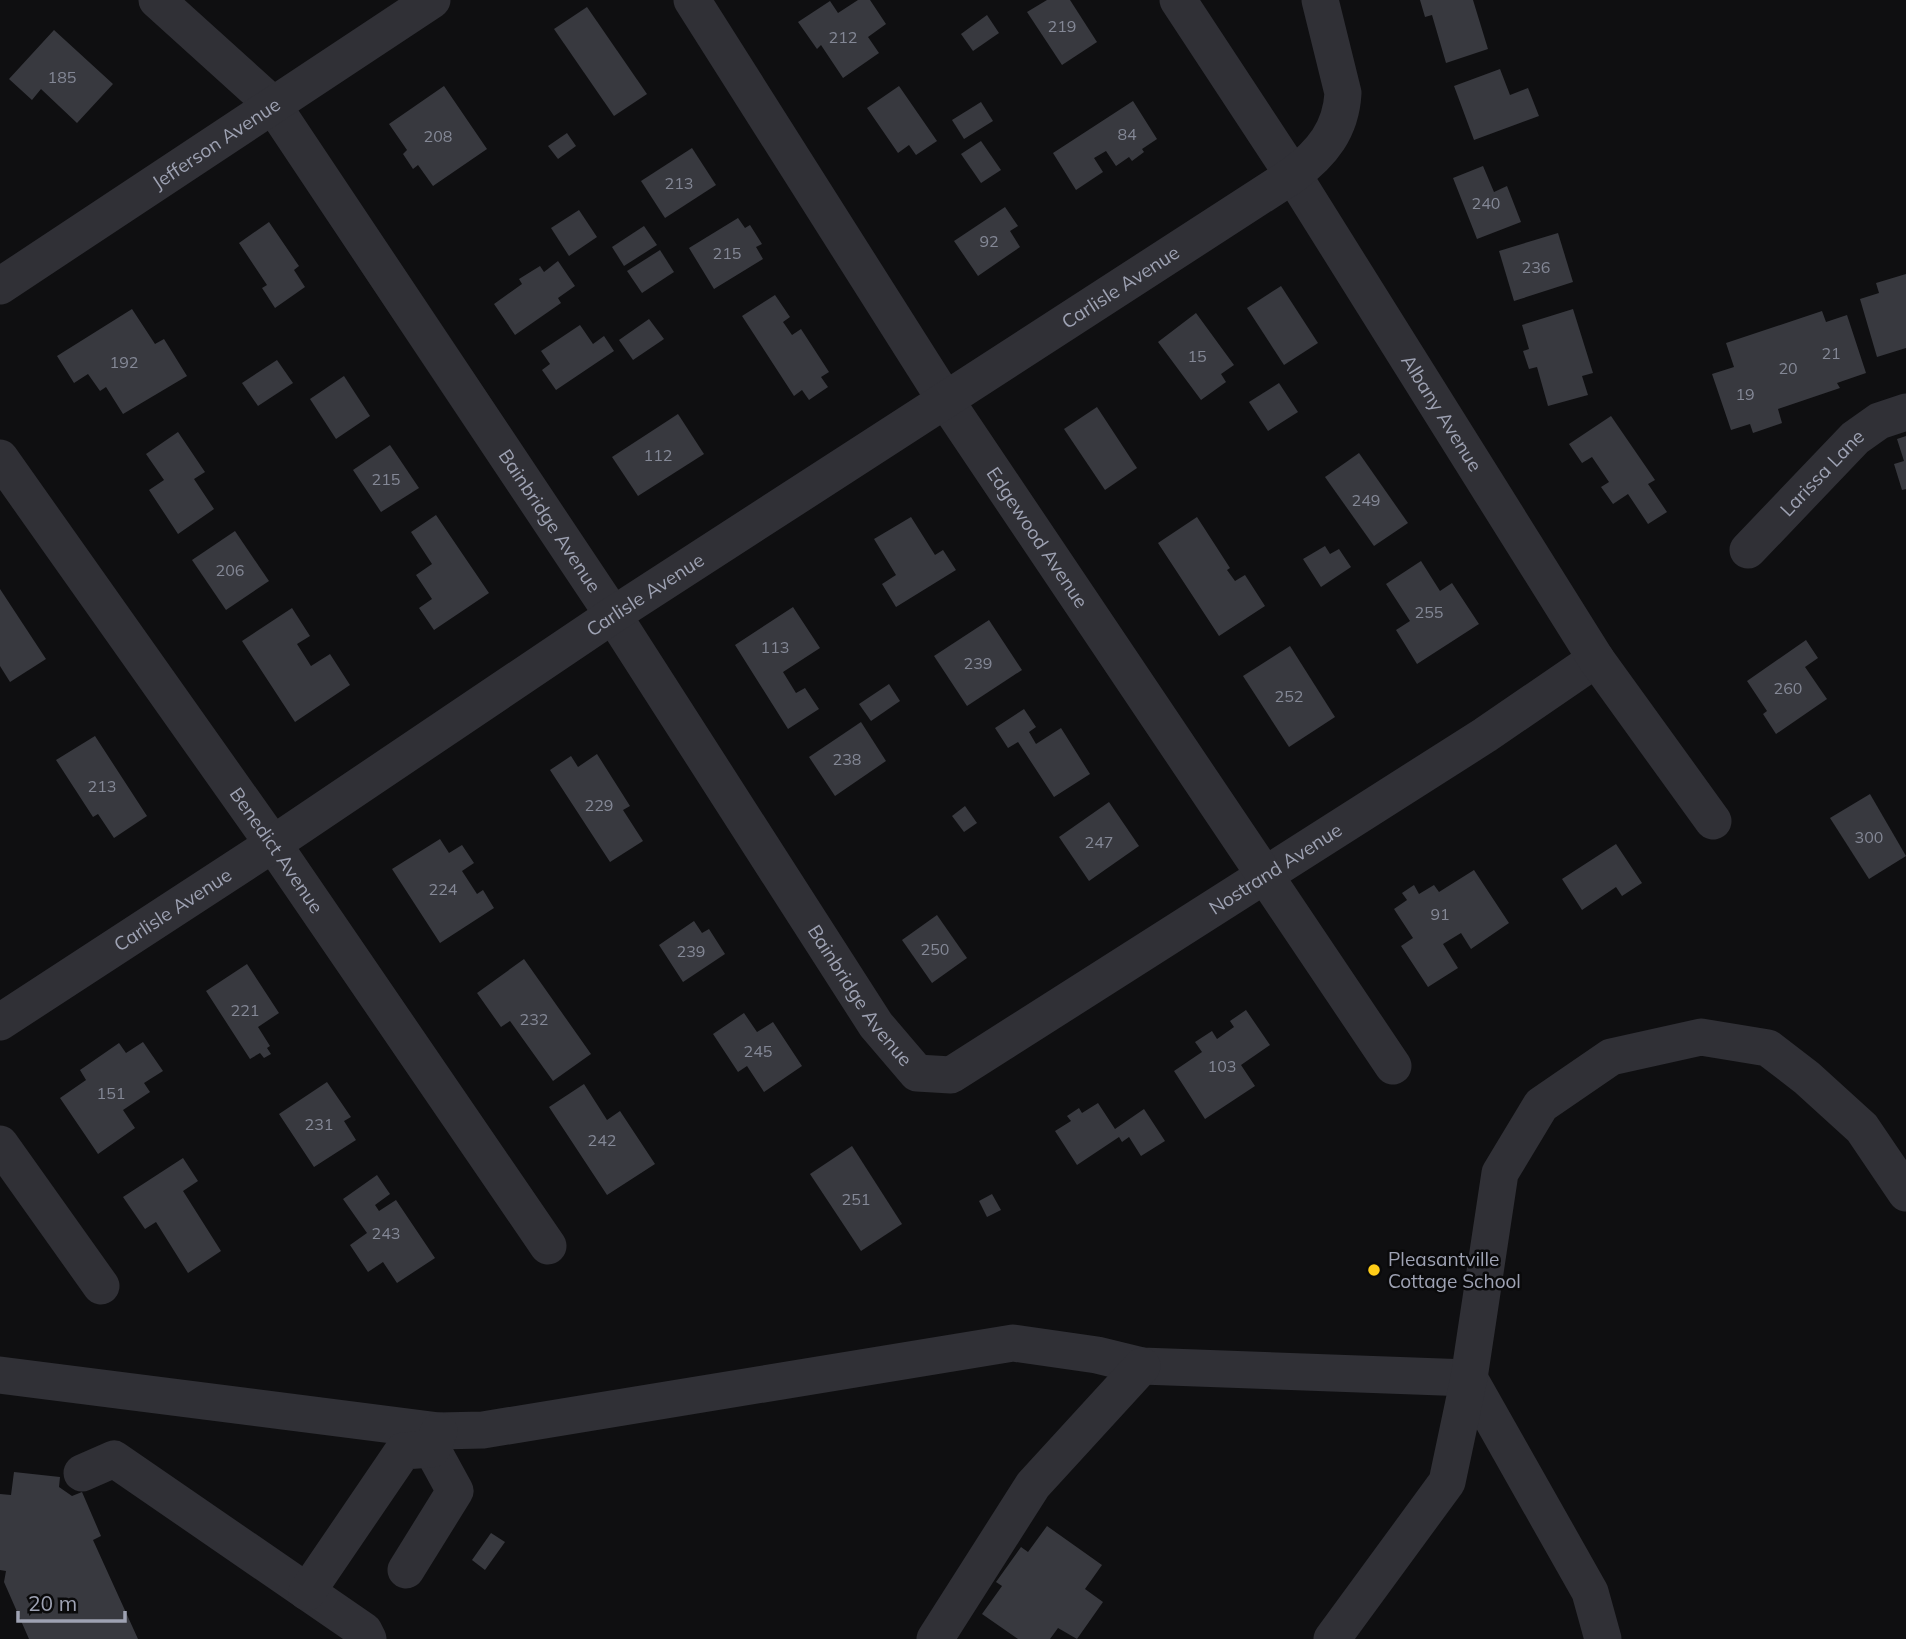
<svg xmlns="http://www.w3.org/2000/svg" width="1906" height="1639" font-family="Mulish,sans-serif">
<rect width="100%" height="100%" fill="#0f0f11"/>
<g fill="#38393f">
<polygon points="858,0 870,0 886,24 868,37 879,53 843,78 821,45 817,49 798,22 830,1 838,13"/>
<polygon points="1047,0 1070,0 1097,42 1062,65 1027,12"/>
<polygon points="1420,0 1473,0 1488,49 1446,63 1432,15 1425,17"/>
<polygon points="587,7 647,94 614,116 554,29"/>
<polygon points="987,15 999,33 973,51 961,34"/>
<polygon points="54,30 113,84 77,123 41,89 32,100 9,79"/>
<polygon points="1500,69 1510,95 1528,88 1539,116 1474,140 1454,86"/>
<polygon points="444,86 487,149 433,186 418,165 413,169 403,154 407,150 389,124"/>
<polygon points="899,86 937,141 916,155 909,145 898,153 867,108"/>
<polygon points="1133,101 1157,139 1142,149 1144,152 1132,161 1129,157 1116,166 1106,151 1094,158 1103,172 1076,190 1053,153"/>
<polygon points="981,102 993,121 964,139 952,120"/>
<polygon points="567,133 576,146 558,159 548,146"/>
<polygon points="981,141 1001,170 981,183 961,154"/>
<polygon points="692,148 716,185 665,218 641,181"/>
<polygon points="1483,166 1494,192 1507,186 1521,222 1477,239 1453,178"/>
<polygon points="1005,207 1018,226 1010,231 1020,247 978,276 954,241"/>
<polygon points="579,210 597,237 569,256 551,228"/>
<polygon points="738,218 745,228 750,225 762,244 756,247 763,259 714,289 689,248"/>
<polygon points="269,222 299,266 294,270 305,287 275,308 262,288 267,285 239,243"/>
<polygon points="644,226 657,245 624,266 612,247"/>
<polygon points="1558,233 1573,282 1514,301 1499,251"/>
<polygon points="660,250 674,272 642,293 627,271"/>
<polygon points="558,261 575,286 558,298 561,303 515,335 494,304 522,284 519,279 540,266 544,272"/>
<polygon points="1906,274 1906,348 1877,357 1860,299 1879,293 1876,283"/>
<polygon points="1281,286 1318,343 1284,365 1247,308"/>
<polygon points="775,295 790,317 783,322 792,335 801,329 829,372 821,377 828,387 809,400 802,390 794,396 742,316"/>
<polygon points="132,309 155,344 164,339 187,376 123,414 106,387 100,391 88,374 74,383 57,356"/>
<polygon points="1573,309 1593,373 1582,376 1588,395 1548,406 1537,367 1529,369 1523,351 1529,349 1522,325"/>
<polygon points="1822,311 1826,322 1847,315 1866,373 1837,383 1840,388 1778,409 1782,423 1753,433 1750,424 1731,430 1712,374 1734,367 1726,343"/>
<polygon points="1196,313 1234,365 1221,374 1226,382 1201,400 1158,342"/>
<polygon points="649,319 664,339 633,360 619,340"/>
<polygon points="580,325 593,344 604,336 614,351 556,390 542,370 550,364 541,351"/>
<polygon points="277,360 293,383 258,406 242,383"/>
<polygon points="344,376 370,416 336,439 310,399"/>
<polygon points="1279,383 1298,412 1268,431 1249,402"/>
<polygon points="1097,407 1137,468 1105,490 1064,429"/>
<polygon points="678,414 704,454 638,496 612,457"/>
<polygon points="1611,416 1655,480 1648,484 1667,512 1648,524 1628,494 1613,504 1601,487 1609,482 1592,457 1582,463 1569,444"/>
<polygon points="178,432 205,472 194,479 214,509 178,534 149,490 164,480 146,454"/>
<polygon points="1906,436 1906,489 1902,490 1894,464 1904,461 1897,439"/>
<polygon points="390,445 419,488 381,512 353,470"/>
<polygon points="1359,453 1408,523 1374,546 1325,477"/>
<polygon points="436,515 489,593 434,630 419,608 432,599 416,575 432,564 411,532"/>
<polygon points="911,517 935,555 943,550 956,570 896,607 882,584 896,575 874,539"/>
<polygon points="1197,517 1230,568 1227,570 1235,581 1245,575 1265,606 1219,636 1158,543"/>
<polygon points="235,531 269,581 226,610 192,560"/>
<polygon points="1325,546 1330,554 1339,549 1351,567 1321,587 1303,559"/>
<polygon points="1421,561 1440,591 1452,583 1479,624 1417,664 1396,630 1410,621 1386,584"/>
<polygon points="0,589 46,659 10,682 0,666"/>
<polygon points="793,607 820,648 783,672 796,693 805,688 819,709 788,729 735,645"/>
<polygon points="292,608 310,636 297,644 311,666 330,654 350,685 295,722 242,641"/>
<polygon points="989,620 1022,670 967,706 934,656"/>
<polygon points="1806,640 1818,658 1805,667 1827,699 1776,734 1763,714 1767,711 1747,681"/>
<polygon points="1290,646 1335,717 1289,747 1243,676"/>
<polygon points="889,684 900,701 871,721 859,704"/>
<polygon points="1024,709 1036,727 1029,732 1036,744 1061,728 1090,774 1054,797 1018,742 1008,748 995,728"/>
<polygon points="861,722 886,761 835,796 809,757"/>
<polygon points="95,736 147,816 114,838 98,814 93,817 56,760"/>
<polygon points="597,754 630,806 623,810 643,841 610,862 550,770 571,756 578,767"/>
<polygon points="1870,794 1906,856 1869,879 1830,818"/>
<polygon points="1109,802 1139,846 1089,881 1059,837"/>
<polygon points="965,806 977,823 964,832 952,816"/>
<polygon points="440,839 449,853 462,845 474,863 462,871 477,894 483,890 494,908 440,943 392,869"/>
<polygon points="1616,844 1642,883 1622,896 1616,887 1582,910 1562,879"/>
<polygon points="1474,870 1509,923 1471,949 1461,933 1443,944 1458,968 1428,987 1401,946 1413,938 1394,909 1407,900 1402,893 1414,885 1419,894 1434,885 1439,892"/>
<polygon points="937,915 967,958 932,983 902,940"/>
<polygon points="694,921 702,933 709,929 725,954 683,982 659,945"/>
<polygon points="524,959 591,1054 553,1081 510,1021 501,1027 477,993"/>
<polygon points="247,964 279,1013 258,1027 270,1046 267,1048 271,1054 264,1058 260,1053 250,1059 206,991"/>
<polygon points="1246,1010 1270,1045 1241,1065 1255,1086 1205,1119 1174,1071 1202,1052 1195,1042 1212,1031 1217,1039 1234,1027 1230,1021"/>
<polygon points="744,1013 757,1032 773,1022 802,1066 764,1092 747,1066 738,1072 713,1034"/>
<polygon points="143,1042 163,1071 144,1083 150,1092 123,1110 135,1128 98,1154 60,1098 86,1080 80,1070 119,1043 126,1053"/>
<polygon points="327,1082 351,1117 344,1121 356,1140 314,1167 279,1114"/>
<polygon points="584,1084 607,1120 620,1111 655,1164 607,1195 549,1107"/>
<polygon points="1098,1103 1115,1129 1144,1109 1165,1141 1141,1156 1129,1137 1122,1142 1119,1137 1077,1165 1055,1131 1071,1121 1067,1116 1079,1108 1082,1113"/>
<polygon points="852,1146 902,1224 861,1251 810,1174"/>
<polygon points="183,1158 198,1181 183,1191 221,1251 188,1273 156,1222 145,1229 123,1197"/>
<polygon points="377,1175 390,1194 375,1205 379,1211 396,1200 435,1258 397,1283 383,1262 368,1272 350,1245 367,1233 343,1199"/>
<polygon points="992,1194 1001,1210 987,1217 979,1201"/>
<polygon points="14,1472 60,1477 59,1487 72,1496 82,1492 101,1536 93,1540 138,1639 29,1639 4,1582 6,1571 0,1570 0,1494 11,1495"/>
<polygon points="1047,1526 1102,1565 1085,1589 1103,1602 1077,1639 1058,1628 1050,1639 1018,1639 982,1614 1002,1586 996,1582 1021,1547 1028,1552"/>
<polygon points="491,1533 505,1542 485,1570 472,1560"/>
</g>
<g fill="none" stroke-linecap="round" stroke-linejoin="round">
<g stroke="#303036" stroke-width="37">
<path id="s1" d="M 157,0 L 272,104 L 613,615 L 876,1025 L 917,1073 L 951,1075 L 1485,735 L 1596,659"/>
<path id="s2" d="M 692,0 L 946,401 L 1393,1066"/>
<path id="s3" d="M 1178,0 L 1293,175 L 1596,659 L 1713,821"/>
<path id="s4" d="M 0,286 L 432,0"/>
<path id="s5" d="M 0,458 L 273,844 L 548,1246"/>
<path id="s6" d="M 1748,550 L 1855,438 L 1879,421 L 1906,412"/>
<path id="s7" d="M 0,1022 L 273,844 L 613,615 L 1293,175 C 1322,153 1341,130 1343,93 L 1320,0"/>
<polyline points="0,1144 101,1286"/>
<polyline points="0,1375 439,1431 483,1430 1013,1343 1097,1355 1142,1366 1469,1378 1590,1592 1603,1639"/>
<polyline points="82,1473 114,1459 364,1631 368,1639"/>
<polyline points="406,1570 455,1491 432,1449"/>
<polyline points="307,1592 403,1451 432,1449 439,1431"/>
<polyline points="935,1639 1033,1485 1142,1366"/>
<polyline points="1332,1639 1447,1482 1469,1378 1500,1173 1541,1105 1611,1057 1701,1037 1768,1048 1807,1078 1862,1128 1906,1193"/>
</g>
</g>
<circle fill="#ffcd18" stroke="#0a0a0b" stroke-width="2.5" cx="1374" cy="1270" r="7"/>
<g text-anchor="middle" stroke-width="5" stroke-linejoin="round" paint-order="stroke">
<g font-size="16" fill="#848896">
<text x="1062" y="32">219</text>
<text x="843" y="43">212</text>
<text x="62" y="83">185</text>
<text x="1127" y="140">84</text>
<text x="438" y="142">208</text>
<text x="679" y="189">213</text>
<text x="1486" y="209">240</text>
<text x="989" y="247">92</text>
<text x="727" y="259">215</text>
<text x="1536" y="273">236</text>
<text x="1831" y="359">21</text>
<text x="1197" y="362">15</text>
<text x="124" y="368">192</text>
<text x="1788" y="374">20</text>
<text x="1745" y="400">19</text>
<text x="658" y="461">112</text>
<text x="386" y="485">215</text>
<text x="1366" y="506">249</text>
<text x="230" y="576">206</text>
<text x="1429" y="618">255</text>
<text x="775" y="653">113</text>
<text x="978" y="669">239</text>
<text x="1788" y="694">260</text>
<text x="1289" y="702">252</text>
<text x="847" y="765">238</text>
<text x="102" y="792">213</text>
<text x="599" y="811">229</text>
<text x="1869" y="843">300</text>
<text x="1099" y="848">247</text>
<text x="443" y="895">224</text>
<text x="1440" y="920">91</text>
<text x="935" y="955">250</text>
<text x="691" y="957">239</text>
<text x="245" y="1016">221</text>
<text x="534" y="1025">232</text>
<text x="758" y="1057">245</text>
<text x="1222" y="1072">103</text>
<text x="111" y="1099">151</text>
<text x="319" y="1130">231</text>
<text x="602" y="1146">242</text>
<text x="856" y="1205">251</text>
<text x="386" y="1239">243</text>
</g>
<g font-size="19" fill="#9ea2b3" stroke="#0a0a0b">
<text dy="7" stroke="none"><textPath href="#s4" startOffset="259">Jefferson Avenue</textPath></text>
<text dy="7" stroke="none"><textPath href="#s7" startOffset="1340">Carlisle Avenue</textPath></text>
<text dy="7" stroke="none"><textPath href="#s3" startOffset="490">Albany Avenue</textPath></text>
<text dy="7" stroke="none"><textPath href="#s6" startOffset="107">Larissa Lane</textPath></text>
<text dy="7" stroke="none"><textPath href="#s1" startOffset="656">Bainbridge Avenue</textPath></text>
<text dy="7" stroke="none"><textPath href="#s2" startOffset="639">Edgewood Avenue</textPath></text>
<text dy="7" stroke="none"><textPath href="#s7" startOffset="774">Carlisle Avenue</textPath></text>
<text dy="7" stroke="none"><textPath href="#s5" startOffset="480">Benedict Avenue</textPath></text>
<text dy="7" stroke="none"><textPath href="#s1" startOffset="1738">Nostrand Avenue</textPath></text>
<text dy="7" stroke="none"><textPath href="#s7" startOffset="206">Carlisle Avenue</textPath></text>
<text dy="7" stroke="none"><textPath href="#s1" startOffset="1223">Bainbridge Avenue</textPath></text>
</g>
<g font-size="19" fill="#9ea2b3" stroke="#0a0a0b" text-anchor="start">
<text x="1388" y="1266">Pleasantville<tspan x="1388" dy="22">Cottage School</tspan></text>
</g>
</g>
<path d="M18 1611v10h107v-10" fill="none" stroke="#9ea2b3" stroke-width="3.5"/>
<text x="28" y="1611" font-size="21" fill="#9ea2b3" stroke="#0a0a0b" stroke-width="5" paint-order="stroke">20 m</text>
</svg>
